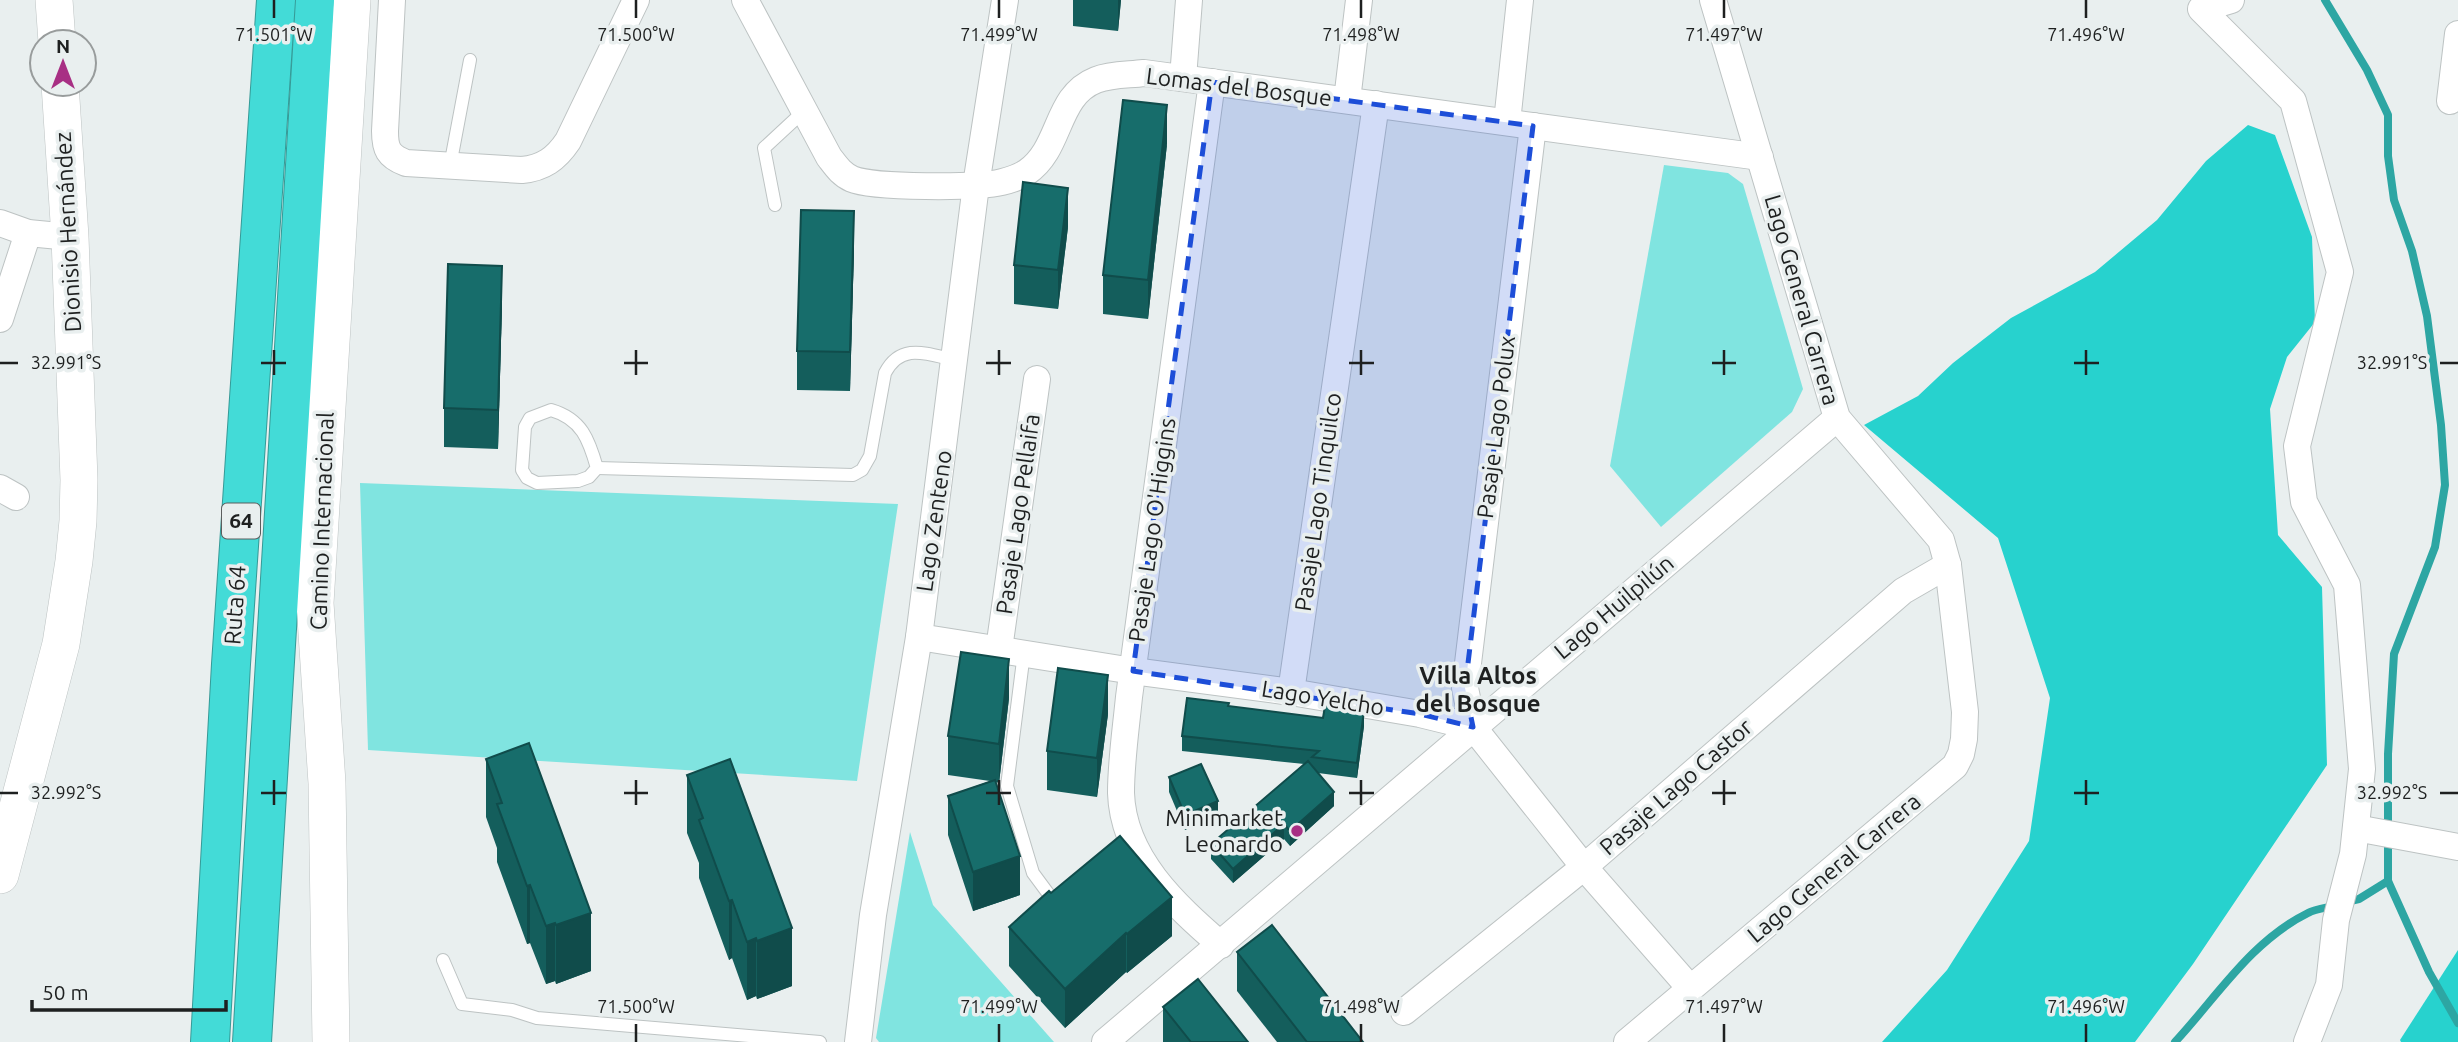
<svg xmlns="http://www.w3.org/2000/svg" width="2458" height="1042" font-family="Ubuntu,sans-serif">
<rect width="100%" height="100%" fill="#e9efef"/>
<g fill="#80e4e0">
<polygon points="1664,165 1728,173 1743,184 1803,389 1792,412 1661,527 1610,466"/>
<polygon points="360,483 898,504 857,781 368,750"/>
<polygon points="910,832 933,905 1054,1042 879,1042 876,1038"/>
</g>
<g fill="#27d2ce">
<polygon points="2248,125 2275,135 2312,237 2315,322 2287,357 2270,409 2278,535 2322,587 2327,765 2193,964 2135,1042 1882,1042 1947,970 2029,841 2050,698 1998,538 1864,425 1918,396 1953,363 2011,318 2095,272 2157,220 2206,161"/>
<polygon points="2458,950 2458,1042 2401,1042 2400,1040"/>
</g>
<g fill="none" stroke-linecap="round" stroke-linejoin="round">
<g stroke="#2da6a3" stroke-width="8">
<polyline points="2325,0 2367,70 2388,115 2388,156 2394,200 2412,251 2427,316 2441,425 2445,485 2435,547 2394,654 2388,754 2388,881 2429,972 2458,1023"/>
<polyline points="2346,902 2359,899 2388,881"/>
<path d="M 2175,1042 C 2216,998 2251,941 2308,913 C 2315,909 2325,908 2334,906"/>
</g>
<g stroke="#bdc3c3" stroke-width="14">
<g id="lane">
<polyline points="450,166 470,60"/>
<polyline points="775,205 764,148 804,111"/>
<path d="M 551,410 C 582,419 589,440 597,468 L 589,477 L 578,481 L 537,483 L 527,478 L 522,470 L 525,427 L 530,418 Z"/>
<path d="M 597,468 L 853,475 L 862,470 L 870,456 L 885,373 C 901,342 927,354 955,360"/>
<polyline points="1024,653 1007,786 1033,873 1050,896"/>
<polyline points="443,960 462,1004 512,1010 537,1018 820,1042"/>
</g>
</g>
<g stroke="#bdc3c3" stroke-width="28">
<g id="street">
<path d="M 392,0 L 385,131 C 385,149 388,156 406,163 L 522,170 C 543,168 556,159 568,141 L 636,0"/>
<path d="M 745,0 L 829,157 C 836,166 841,174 852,179 C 873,188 978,188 1002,182 C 1010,180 1021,176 1027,172 C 1062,148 1055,96 1096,80 C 1111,74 1129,75 1144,73 L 1760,157"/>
<polyline points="2231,0 2201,9 2293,101 2340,272 2297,446 2304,502 2347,585 2362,769 2353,854 2336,920 2329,985 2307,1042"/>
<polyline points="1183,78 1189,0"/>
<path d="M 1212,82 L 1129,697 C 1126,728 1121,761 1121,793 C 1123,858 1175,905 1221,945"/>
<polyline points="1347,100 1359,0"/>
<polyline points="2450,101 2458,34"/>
<polyline points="1507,122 1520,0"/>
<polyline points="0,223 28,233 70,237"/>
<polyline points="0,319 28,233"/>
<polyline points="0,488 16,497"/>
<polyline points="919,637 1133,671 1291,692 1420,714 1473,727 1584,867 1690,988"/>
<polyline points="999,649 1037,379"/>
<polyline points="1291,692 1376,104"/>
<polyline points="1473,727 1465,688 1533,126"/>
<polyline points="2356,828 2458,847"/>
<polyline points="1404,1012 1584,867 1903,591 1948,565"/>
<polyline points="858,1042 873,915 919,637 976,185 1005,0"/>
<polyline points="1105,1042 1837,418"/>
<polyline points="1627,1042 1955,766 1961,754 1964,739 1965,712 1948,565 1941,540 1837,418 1713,0"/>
</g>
</g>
<g stroke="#bdc3c3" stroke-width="38">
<g id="secondary">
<polyline points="54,0 57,42"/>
<polyline points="0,875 61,644 74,561 78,521 79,480 70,237 60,84"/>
<polyline points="331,1042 327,783 315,603 352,0"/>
</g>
</g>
<g stroke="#369a97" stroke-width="40">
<g id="highway">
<polyline points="210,1042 231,664 276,0"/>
<polyline points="252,1042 315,0"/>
</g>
</g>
<use href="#lane" stroke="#fff" stroke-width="12"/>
<use href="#street" stroke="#fff" stroke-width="26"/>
<use href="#secondary" stroke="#fff" stroke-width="37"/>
<use href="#highway" stroke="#43dbd7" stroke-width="38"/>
</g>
<g fill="#145e5c">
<polygon points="1073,0 1121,0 1118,31 1073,26"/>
<polygon points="1167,144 1148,319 1103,314 1103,275"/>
<polygon points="1068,227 1058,309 1014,304 1014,265"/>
<polygon points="854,250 850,391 797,390 797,351"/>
<polygon points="502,305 498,449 444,447 444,408"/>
<polygon points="1009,698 999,783 996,782 1020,895 973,911 948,835 948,796 990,781 948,775 948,736"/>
<polygon points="1229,706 1364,726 1357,778 1318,773 1334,806 1290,846 1284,839 1233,883 1211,859 1211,844 1304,764 1182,751 1182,736"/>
<polygon points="1108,714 1097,797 1047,790 1047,751"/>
<polygon points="486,759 591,971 556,984 555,981 546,984 530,943 527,944 497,862 497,848 486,817"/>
<polygon points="687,775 792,986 757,999 756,996 747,1000 732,958 729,960 699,878 699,863 687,833"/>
<polygon points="1169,777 1218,816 1185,830 1169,792"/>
<polygon points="1051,893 1172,936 1127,973 1126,972 1065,1028 1009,966 1009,927"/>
<polygon points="1237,952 1363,1042 1277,1042 1237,991"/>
<polygon points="1163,1007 1248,1042 1163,1042"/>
</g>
<g fill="#104c4b">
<polygon points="1118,0 1121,0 1118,31"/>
<polygon points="1167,105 1167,144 1148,319 1148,280"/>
<polygon points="1068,188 1068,227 1058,309 1058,270"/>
<polygon points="854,211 854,250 850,391 850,352"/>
<polygon points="502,266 502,305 498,449 498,410"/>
<polygon points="1009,659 1009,698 999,783 999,744"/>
<polygon points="1108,675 1108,714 1097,797 1097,758"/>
<polygon points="1364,711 1364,726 1357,778 1357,763"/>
<polygon points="1334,792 1334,806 1290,846 1290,831"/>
<polygon points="1218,801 1218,816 1185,830 1185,815"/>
<polygon points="1284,824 1284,839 1233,883 1233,869"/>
<polygon points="1020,856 1020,895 973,911 973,872"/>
<polygon points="530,885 530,943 527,944 527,886"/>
<polygon points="1172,897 1172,936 1127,973 1127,934"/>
<polygon points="732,900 732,958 729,960 729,901"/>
<polygon points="591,913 591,971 556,984 556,925"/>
<polygon points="555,923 555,981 546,984 546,926"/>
<polygon points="792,928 792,986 757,999 757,941"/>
<polygon points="1126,933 1126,972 1065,1028 1065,989"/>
<polygon points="756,938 756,996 747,1000 747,942"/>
</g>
<g fill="#176d6b" stroke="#104c4b" stroke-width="2">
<polygon points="1123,100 1167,105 1148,280 1103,275"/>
<polygon points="1023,182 1068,188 1058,270 1014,265"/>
<polygon points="801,210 854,211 850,352 797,351"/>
<polygon points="448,264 502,266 498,410 444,408"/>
<polygon points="961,652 1009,659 999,744 948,736"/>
<polygon points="1058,668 1108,675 1097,758 1047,751"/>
<polygon points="1187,698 1229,703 1228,706 1323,718 1325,706 1364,711 1357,763 1312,757 1319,751 1182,736"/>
<polygon points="529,743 591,913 556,925 555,923 546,926 530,885 527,886 497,804 502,803 486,759"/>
<polygon points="730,759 792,928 757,941 756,938 747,942 732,900 729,901 699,820 703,818 687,775"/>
<polygon points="1308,761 1334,792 1290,831 1284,824 1233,869 1211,844"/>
<polygon points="1201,764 1218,801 1185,815 1169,777"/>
<polygon points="995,780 1020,856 973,872 948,796"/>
<polygon points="1120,836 1172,897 1127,934 1126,933 1065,989 1009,927 1049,891 1051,893"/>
<polygon points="1272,925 1363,1042 1307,1042 1237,952"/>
<polygon points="1198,979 1248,1042 1191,1042 1163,1007"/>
</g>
<path fill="#1d4ed8" fill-opacity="0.2" stroke="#1d4ed8" stroke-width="5" stroke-dasharray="14 9" stroke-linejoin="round" d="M 1212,82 L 1533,126 L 1465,688 L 1473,727 L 1420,714 L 1133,671 Z"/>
<path fill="none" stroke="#1e2020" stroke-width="2.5" d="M 274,0 L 274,18M 636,0 L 636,18M 999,0 L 999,18M 1361,0 L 1361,18M 1724,0 L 1724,18M 2086,0 L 2086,18M 274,350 L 274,375M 636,350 L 636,375M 999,350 L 999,375M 1361,350 L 1361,375M 1724,350 L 1724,375M 2086,350 L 2086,375M 0,363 L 18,363M 261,363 L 286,363M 624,363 L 648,363M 986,363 L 1011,363M 1349,363 L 1374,363M 1712,363 L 1736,363M 2074,363 L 2099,363M 2440,363 L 2458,363M 274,780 L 274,805M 636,780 L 636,805M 999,780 L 999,805M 1361,780 L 1361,805M 1724,780 L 1724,805M 2086,780 L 2086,805M 0,793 L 18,793M 261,793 L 286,793M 624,793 L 648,793M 986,793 L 1011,793M 1349,793 L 1374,793M 1712,793 L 1736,793M 2074,793 L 2099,793M 2440,793 L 2458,793M 636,1024 L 636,1042M 999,1024 L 999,1042M 1361,1024 L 1361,1042M 1724,1024 L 1724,1042M 2086,1024 L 2086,1042"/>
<circle fill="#a82f84" stroke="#e9efef" stroke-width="2.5" cx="1297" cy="831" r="7"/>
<g text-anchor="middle" stroke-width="7" stroke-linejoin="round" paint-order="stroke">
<rect fill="#e9efef" stroke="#5b5e5e" stroke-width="2" x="222" y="503.5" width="38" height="35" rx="5"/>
<g font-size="21" font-weight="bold" fill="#1e2020">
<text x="241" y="528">64</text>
</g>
<g font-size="23" fill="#1e2020" stroke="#e9efef">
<text transform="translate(1239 87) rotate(7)" y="8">Lomas del Bosque</text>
<text transform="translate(68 232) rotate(-93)" y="8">Dionisio Hernández</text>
<text transform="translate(1802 300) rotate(74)" y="8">Lago General Carrera</text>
<text transform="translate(1496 427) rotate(-83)" y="8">Pasaje Lago Polux</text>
<text transform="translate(1318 502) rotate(-82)" y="8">Pasaje Lago Tinquilco</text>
<text transform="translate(1018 514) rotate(-82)" y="8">Pasaje Lago Pellaifa</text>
<text transform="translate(322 521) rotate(-88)" y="8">Camino Internacional</text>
<text transform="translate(934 521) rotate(-82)" y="8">Lago Zenteno</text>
<text transform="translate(1152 530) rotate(-82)" y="8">Pasaje Lago O'Higgins</text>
<text transform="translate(235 605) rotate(-86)" y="8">Ruta 64</text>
<text transform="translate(1614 607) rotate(-40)" y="8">Lago Huilpilún</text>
<text transform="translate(1323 698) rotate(9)" y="8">Lago Yelcho</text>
<text transform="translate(1676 787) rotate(-41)" y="8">Pasaje Lago Castor</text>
<text transform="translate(1834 868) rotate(-40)" y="8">Lago General Carrera</text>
</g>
<g font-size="23" fill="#1e2020" stroke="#e9efef" text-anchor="end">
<text x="1283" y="826">Minimarket<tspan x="1283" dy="26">Leonardo</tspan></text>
</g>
<g font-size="24" font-weight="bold" fill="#1e2020" stroke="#e9efef">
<text x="1478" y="684">Villa Altos<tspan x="1478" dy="28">del Bosque</tspan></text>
</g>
</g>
<g font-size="18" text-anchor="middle" fill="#1e2020" stroke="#e9efef" stroke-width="7" stroke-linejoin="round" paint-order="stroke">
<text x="274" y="41">71.501°W</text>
<text x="636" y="41">71.500°W</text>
<text x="999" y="41">71.499°W</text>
<text x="1361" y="41">71.498°W</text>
<text x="1724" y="41">71.497°W</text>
<text x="2086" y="41">71.496°W</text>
<text x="66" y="369">32.991°S</text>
<text x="2392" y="369">32.991°S</text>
<text x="66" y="799">32.992°S</text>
<text x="2392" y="799">32.992°S</text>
<text x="636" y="1013">71.500°W</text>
<text x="999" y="1013">71.499°W</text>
<text x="1361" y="1013">71.498°W</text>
<text x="1724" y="1013">71.497°W</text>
<text x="2086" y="1013">71.496°W</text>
</g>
<g transform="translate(63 63)"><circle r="33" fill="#e9efef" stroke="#989c9c" stroke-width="2"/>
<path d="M0-5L12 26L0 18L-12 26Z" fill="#a82f84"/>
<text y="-10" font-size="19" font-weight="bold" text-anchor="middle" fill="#1e2020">N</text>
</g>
<path d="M32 1000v10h194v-10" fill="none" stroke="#1e2020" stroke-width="3.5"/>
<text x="42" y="1000" font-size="21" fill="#1e2020" stroke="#e9efef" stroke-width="5" paint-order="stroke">50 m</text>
</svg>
